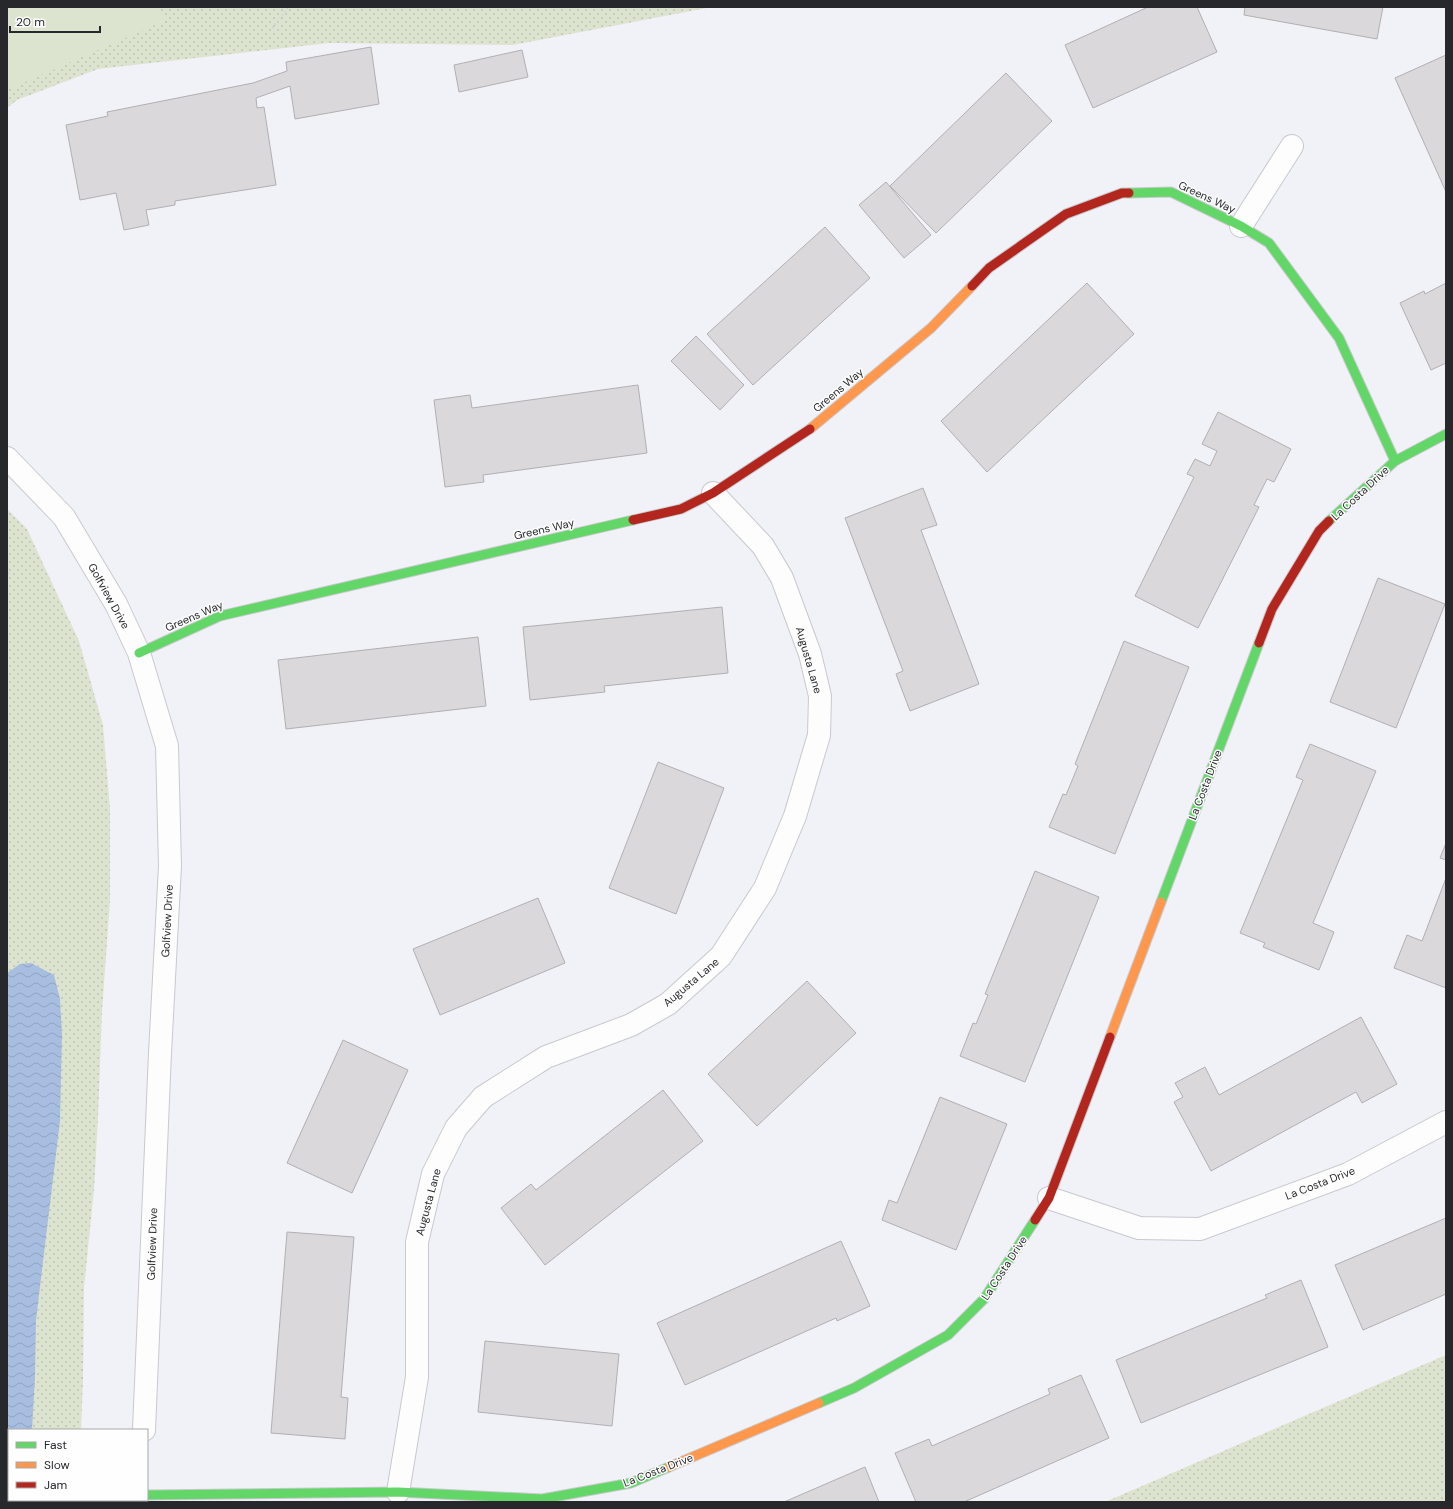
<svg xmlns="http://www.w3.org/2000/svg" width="1453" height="1509" font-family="'DM Sans',sans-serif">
<defs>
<pattern id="grass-dots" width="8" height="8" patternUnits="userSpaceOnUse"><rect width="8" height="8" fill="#dce4cf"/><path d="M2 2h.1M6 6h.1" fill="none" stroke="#bdc4b2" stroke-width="1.8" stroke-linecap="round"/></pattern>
<pattern id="water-waves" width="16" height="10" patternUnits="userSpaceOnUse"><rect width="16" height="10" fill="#a8bee1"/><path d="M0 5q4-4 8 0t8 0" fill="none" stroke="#91a3c1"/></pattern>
</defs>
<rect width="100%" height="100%" fill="#f1f2f8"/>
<g fill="url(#grass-dots)">
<polygon points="7,7 712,7 513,45 329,43 98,69 17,100 7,108"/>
<polygon points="7,509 27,529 79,641 103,725 110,809 110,900 102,1011 98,1118 94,1189 84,1288 83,1380 81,1430 9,1430 9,1500 81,1500 81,1502 7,1502"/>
<polygon points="1446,1355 1446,1502 1105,1502"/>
</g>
<polygon fill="#dce4cf" points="7,7 159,7 164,21 7,90"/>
<polygon fill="url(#water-waves)" points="31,963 54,975 60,999 62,1034 60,1121 36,1320 35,1377 32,1430 9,1430 9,1500 20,1500 19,1502 7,1502 7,973 20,964"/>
<g fill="#dad8da" stroke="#b1afb2">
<polygon points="1148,7 1197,7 1217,52 1093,108 1065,45"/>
<polygon points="1245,7 1383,7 1377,39 1244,15"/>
<polygon points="371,47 379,104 295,119 290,86 256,98 257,108 264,107 276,185 175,201 175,205 146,210 149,225 124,230 116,193 80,200 66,125 108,116 107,112 253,83 287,71 286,62"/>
<polygon points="522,50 528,77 459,92 454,65"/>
<polygon points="1446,55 1446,192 1395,78"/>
<polygon points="1006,73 1052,121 936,233 890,186"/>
<polygon points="886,182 931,235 904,258 859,205"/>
<polygon points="825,227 870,278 753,385 707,334"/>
<polygon points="1087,283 1134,334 987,472 941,421"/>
<polygon points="1446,283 1446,363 1431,370 1400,303 1424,291 1425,294"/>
<polygon points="696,336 744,385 720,410 671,361"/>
<polygon points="638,385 647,453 483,475 484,482 445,487 434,400 470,395 472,408"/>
<polygon points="1218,412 1291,449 1274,482 1267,479 1254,505 1259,507 1198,628 1135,596 1194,477 1187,474 1195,459 1210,466 1217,451 1202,444"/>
<polygon points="923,488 937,525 921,530 979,684 910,711 896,674 903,671 845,518"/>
<polygon points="1378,578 1445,604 1396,728 1330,702"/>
<polygon points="722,607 728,673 604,686 605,692 530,700 523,627"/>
<polygon points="478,637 486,706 286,729 278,660"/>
<polygon points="1124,641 1189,667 1115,854 1049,827 1063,794 1066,795 1078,766 1075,764"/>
<polygon points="1310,744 1376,771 1313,923 1334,932 1319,970 1263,947 1265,943 1240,933 1303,780 1296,777"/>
<polygon points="658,762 724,788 676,914 609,888"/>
<polygon points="1446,843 1446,860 1440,858"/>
<polygon points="1035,871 1099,897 1025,1082 960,1056 973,1023 976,1024 988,995 985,994"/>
<polygon points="1446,878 1446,988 1394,968 1407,935 1422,941"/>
<polygon points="538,898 565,963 440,1015 413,949"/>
<polygon points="807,981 856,1033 757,1126 708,1074"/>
<polygon points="1361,1017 1397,1084 1362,1103 1356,1092 1211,1171 1174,1102 1183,1097 1175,1083 1205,1067 1219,1095"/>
<polygon points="343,1040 408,1070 352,1193 287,1163"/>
<polygon points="663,1090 703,1141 545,1265 501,1208 531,1184 536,1190"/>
<polygon points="940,1097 1007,1124 956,1250 882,1220 889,1200 897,1203"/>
<polygon points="1446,1218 1446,1294 1363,1330 1335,1265"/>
<polygon points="287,1232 354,1237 341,1397 348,1398 345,1439 271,1433"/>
<polygon points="841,1241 870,1306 837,1321 836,1318 685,1385 657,1323"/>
<polygon points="1301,1280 1328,1347 1141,1423 1116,1360 1267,1298 1265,1295"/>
<polygon points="485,1341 619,1354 612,1426 478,1412"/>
<polygon points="1081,1375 1109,1438 964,1502 916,1502 895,1453 929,1439 932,1446 1050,1394 1048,1389"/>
<polygon points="865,1467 879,1502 784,1502"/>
</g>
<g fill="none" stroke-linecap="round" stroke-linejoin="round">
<g stroke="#c8c9cd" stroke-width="24">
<g id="street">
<polyline points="1241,226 1292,146"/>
<polyline points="7,458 64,517 116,604 139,653 167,746 170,866 160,1053 144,1430"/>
<polyline points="1049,1198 1139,1228 1200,1229 1348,1174 1446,1122"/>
<polyline points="398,1492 417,1377 417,1242 433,1174 456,1128 483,1097 546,1057 631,1025 668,1004 721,956 765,888 795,816 819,735 820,696 810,654 782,578 763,546 713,493"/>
</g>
</g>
<g stroke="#c8c9cd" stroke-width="11">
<g id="fast">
<polyline points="1129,193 1171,192 1241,226 1269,243 1339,338 1395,461"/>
<polyline points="1329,521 1395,461 1446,434"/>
<polyline points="139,653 220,616 633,520"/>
<polyline points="1161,902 1259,643"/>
<polyline points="819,1403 854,1388 948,1335 984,1299 1035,1220"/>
<polyline points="147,1495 398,1492 542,1499 631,1483 669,1467"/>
</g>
</g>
<g stroke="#c8c9cd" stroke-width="11">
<g id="slow">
<polyline points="810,429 931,328 972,286"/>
<polyline points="1110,1037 1161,902"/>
<polyline points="669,1467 819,1403"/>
</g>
</g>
<g stroke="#c8c9cd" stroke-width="11">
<g id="jam">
<polyline points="972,286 989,268 1066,214 1122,193 1129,193"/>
<polyline points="633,520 681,509 713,493 810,429"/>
<polyline points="1259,643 1272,609 1319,531 1329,521"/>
<polyline points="1035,1220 1049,1198 1110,1037"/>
</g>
</g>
<g stroke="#d0d1d3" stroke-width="2.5" stroke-dasharray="1 3" stroke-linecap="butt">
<polyline points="270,31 289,7"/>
<polyline points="7,565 9,574 7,577"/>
</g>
<use href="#street" stroke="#fdfdfe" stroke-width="22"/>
<use href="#fast" stroke="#63d668" stroke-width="9"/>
<use href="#slow" stroke="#ff974d" stroke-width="9"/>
<use href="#jam" stroke="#b3261e" stroke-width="9"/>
</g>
<g text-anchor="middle" stroke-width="3" stroke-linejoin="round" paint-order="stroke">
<g font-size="11" fill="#27282c" stroke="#fefefe">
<text transform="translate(1207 197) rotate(25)" y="4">Greens Way</text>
<text transform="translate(838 390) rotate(-40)" y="4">Greens Way</text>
<text transform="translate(1360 493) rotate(-43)" y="4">La Costa Drive</text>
<text transform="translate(544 529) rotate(-13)" y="4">Greens Way</text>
<text transform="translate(109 596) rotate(61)" y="4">Golfview Drive</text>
<text transform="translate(194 616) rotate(-23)" y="4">Greens Way</text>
<text transform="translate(809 660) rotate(74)" y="4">Augusta Lane</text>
<text transform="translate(1205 785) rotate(-69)" y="4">La Costa Drive</text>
<text transform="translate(167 921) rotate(-87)" y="4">Golfview Drive</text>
<text transform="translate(691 982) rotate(-40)" y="4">Augusta Lane</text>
<text transform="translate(1320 1183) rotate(-21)" y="4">La Costa Drive</text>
<text transform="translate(428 1202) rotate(-75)" y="4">Augusta Lane</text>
<text transform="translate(152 1244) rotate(-88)" y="4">Golfview Drive</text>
<text transform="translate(1004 1268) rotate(-57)" y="4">La Costa Drive</text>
<text transform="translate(658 1470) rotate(-21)" y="4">La Costa Drive</text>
</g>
</g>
<rect width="1453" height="1509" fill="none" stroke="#27282c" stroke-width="16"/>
<rect x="8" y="1429" width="140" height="72" fill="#fefefe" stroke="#a8a8aa"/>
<rect x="16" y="1442" width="20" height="6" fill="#63d668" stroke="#a8a8aa"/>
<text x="44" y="1449" font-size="12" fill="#27282c">Fast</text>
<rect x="16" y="1462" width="20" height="6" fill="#ff974d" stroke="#a8a8aa"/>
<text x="44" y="1469" font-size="12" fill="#27282c">Slow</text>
<rect x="16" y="1482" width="20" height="6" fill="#b3261e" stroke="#a8a8aa"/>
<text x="44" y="1489" font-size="12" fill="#27282c">Jam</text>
<path d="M10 26v6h90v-6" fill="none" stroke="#27282c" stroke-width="2"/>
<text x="16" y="26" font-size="12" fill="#27282c" stroke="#fefefe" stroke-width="3" paint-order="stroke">20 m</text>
</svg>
